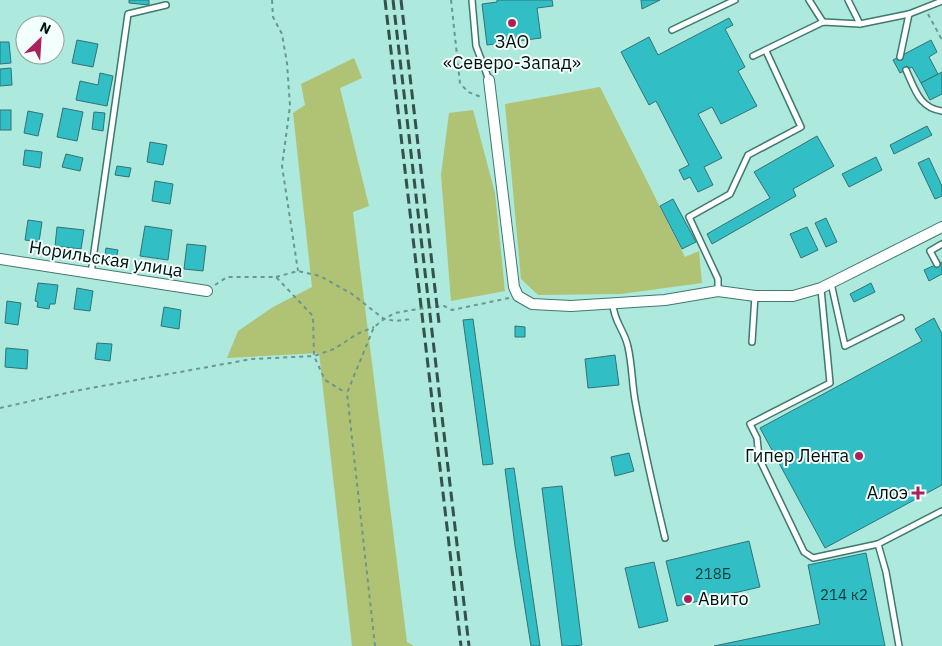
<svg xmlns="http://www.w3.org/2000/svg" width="942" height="646" font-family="'IBM Plex Sans',sans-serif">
<rect width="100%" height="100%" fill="#ade9dc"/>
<g fill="#b0c375">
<polygon points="354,58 362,78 340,88 369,206 353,212 407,642 414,646 352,646 319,353 227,358 238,331 273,307 312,287 293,113 305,105 301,84"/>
<polygon points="600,87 685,257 699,251 702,283 621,294 538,295 521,279 505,104"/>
<polygon points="473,110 495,193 505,291 451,301 441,175 449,113"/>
</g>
<g fill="#31bec5" stroke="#347275">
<polygon points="129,0 149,0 149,5 129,3"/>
<polygon points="497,0 552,0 553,6 537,8 541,38 487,45 482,4 497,2"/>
<polygon points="641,0 660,0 642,9"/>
<polygon points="729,18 733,25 725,29 745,67 738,71 757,106 721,124 712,107 698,114 722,158 704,167 713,185 698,192 690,177 684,180 679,170 689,165 656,101 649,105 621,52 649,37 658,55"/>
<polygon points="77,40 98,44 93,67 72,63"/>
<polygon points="931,40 937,52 929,57 938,74 921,83 912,67 900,73 893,60"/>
<polygon points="0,42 9,42 11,63 0,64"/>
<polygon points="11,68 12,85 0,86 0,69"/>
<polygon points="942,72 942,94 930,100 921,83"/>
<polygon points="100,73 113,76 107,106 76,100 80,81 98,85"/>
<polygon points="63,108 83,112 77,141 57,137"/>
<rect x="0" y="110" width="11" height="20"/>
<polygon points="28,111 43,114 38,136 24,133"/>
<polygon points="94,112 105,113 103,131 92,129"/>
<polygon points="927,126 932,135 894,154 890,145"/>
<polygon points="817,136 834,166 793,189 796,196 712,244 707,234 770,198 754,172"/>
<polygon points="150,142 167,145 163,165 147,162"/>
<polygon points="25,150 42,152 40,168 23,165"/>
<polygon points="66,154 83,158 80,171 62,167"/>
<polygon points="876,157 882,170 849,187 842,174"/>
<polygon points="929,158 942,186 942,196 935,199 918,163"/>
<polygon points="117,166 131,168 129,177 115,175"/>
<polygon points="155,181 173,184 170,204 152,201"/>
<polygon points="673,199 696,242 682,249 660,206"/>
<polygon points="826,218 837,242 826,247 815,223"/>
<polygon points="28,220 42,222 39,242 25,240"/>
<polygon points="145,226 172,230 168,260 140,256"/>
<polygon points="57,227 84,230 81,249 55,246"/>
<polygon points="807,227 818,250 801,258 790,234"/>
<polygon points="187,244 206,246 203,271 184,269"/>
<polygon points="106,248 118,250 115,264 104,262"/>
<polygon points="942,262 942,274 929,281 924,270"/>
<polygon points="38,283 58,285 55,304 50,304 49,309 37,307 38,302 35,301"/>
<polygon points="871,283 875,292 854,302 850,294"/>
<polygon points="77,288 93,291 90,311 74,309"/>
<polygon points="7,301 21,303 18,325 5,323"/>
<polygon points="164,307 181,310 179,329 161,326"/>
<polygon points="934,318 942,334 942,485 825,548 760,428 922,341 915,329"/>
<polygon points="473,319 493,464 483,465 463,320"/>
<polygon points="515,326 525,327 525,337 515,337"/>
<polygon points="97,343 112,344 110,361 95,359"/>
<polygon points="6,348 28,350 27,369 5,367"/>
<polygon points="615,355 619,385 588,388 585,359"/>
<polygon points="629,453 634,471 615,476 611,457"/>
<polygon points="514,468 540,646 531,646 515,546 505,469"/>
<polygon points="562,486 582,645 572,646 562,646 542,488"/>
<polygon points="749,541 760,587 677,606 666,561"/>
<polygon points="866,553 885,646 714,646 820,624 808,565"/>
<polygon points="654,562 668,621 639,628 625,568"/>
</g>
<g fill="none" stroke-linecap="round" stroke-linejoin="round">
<g stroke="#3f796e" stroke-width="8">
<g id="lane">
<polyline points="472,0 476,46 489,80"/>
<polyline points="809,0 823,22"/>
<polyline points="848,0 860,24"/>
<polyline points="672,30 735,0"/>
<polyline points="753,56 823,22 860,24 909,14 942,1"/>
<polyline points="900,57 909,14"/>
<path d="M 906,70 C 915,89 919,108 942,111"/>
<polyline points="937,264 930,251 942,244"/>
<polyline points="91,273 128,14 166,5"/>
<polyline points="831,283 845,346 901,318"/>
<polyline points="821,289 830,383 750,424 757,438 759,458 804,552 813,558 878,544"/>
<polyline points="718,291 718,279 689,217 730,194 748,155 801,127 766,51"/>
<path d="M 613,305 C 614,322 625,331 628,347 C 632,364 632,383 635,400 C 643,446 654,492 665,538"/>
<polyline points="752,342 755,296"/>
<polyline points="899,646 886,572 878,544 942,511"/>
</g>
</g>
<g stroke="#3f796e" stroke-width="12">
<g id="street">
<polyline points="489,80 514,287 518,296 532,304 571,306 665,300 718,291 755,296 793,296 821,288 942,227"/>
<polyline points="0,259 207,291"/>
</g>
</g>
<g stroke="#6b978e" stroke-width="2" stroke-dasharray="4 4" stroke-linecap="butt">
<polyline points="272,0 273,17 282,34 287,63 290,106 282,166 298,271"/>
<polyline points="451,0 460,83 468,92 481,97"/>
<polyline points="928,14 942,40"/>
<polyline points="276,277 298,271 320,276 352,294 384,319 396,321 412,319"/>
<polyline points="215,285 227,277 276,277 313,316 314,356 325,380 346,393"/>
<polyline points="0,408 80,390 252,359 314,356 334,349 357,334 374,327"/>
<polyline points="375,646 347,393 374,327 384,319 395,313 412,310 444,306 452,310 509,298"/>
</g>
<use href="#lane" stroke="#fff" stroke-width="5"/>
<use href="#street" stroke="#fff" stroke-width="10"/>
<g stroke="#34524b" stroke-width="3" stroke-dasharray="10 5" stroke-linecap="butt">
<polyline points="385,0 461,646"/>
<polyline points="393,0 469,646"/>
<polyline points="401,0 439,323"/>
</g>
</g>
<g fill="#ac205e" stroke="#f3fffc" stroke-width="2">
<circle cx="512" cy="23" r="5"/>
<circle cx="859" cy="456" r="5"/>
<path d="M915.5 485.5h5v5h5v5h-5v5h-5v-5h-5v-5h5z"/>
<circle cx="688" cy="599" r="5"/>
</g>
<g text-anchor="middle" stroke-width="4" stroke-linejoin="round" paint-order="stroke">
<g font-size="15" fill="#0c3c3b">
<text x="713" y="579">218Б</text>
<text x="844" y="600">214 к2</text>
</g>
<g font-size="18" fill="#00110d" stroke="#f3fffc" text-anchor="end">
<text x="512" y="48" text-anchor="middle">ЗАО<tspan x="512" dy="21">«Северо-Запад»</tspan></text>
<text x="849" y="462">Гипер Лента</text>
<text x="908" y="499">Алоэ</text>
<text x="698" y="605" text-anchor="start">Авито</text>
</g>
<g font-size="18" fill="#00110d" stroke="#f3fffc">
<text transform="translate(106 259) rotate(9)" y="6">Норильская улица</text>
</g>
</g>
<g transform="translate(40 40) rotate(25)"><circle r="24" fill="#f3fffc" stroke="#92a09c"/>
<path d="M0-4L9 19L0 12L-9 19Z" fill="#ac205e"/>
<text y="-8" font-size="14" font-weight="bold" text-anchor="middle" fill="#00110d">N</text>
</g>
</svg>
